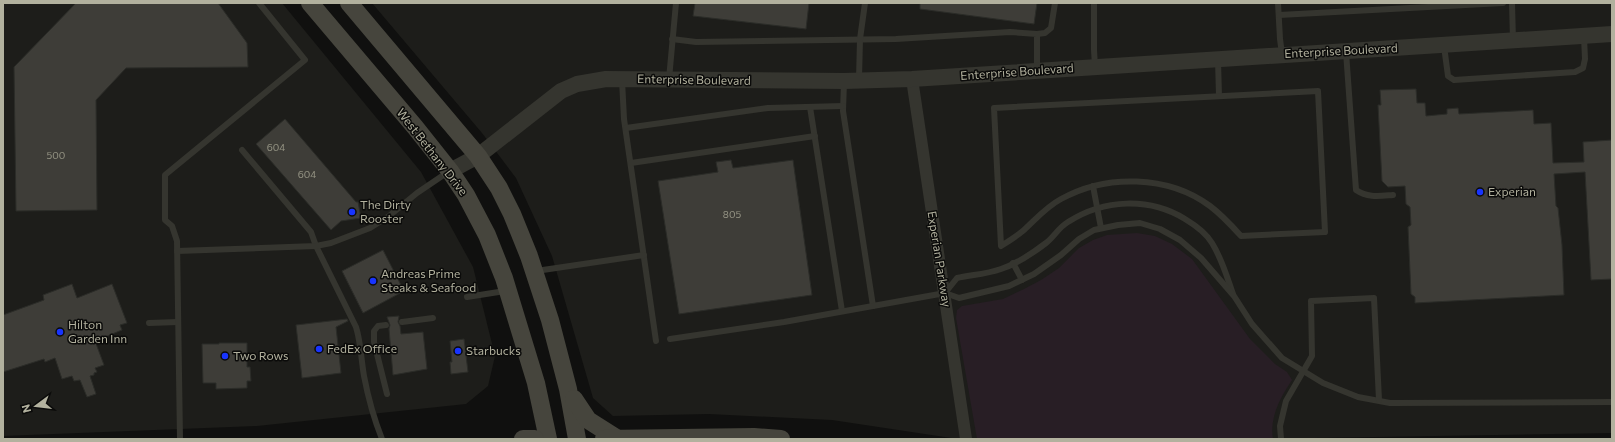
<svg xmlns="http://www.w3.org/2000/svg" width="1615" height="442" font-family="Commissioner,sans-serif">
<rect width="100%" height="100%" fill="#10100f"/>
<g fill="#1d1d1a">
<polygon points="3,3 282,3 421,172 473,267 495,356 488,386 466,404 257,426 3,436"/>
<polygon points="372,3 1612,3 1612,433 1262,439 958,439 832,420 709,414 613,416 593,398 552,256 516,178 482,133"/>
</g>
<path fill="#281e25" d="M 1137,233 L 1155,236 L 1172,244 L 1192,259 L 1250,339 L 1275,364 L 1287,372 L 1292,380 C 1281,396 1269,418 1273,439 L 977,439 L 956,318 L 957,310 L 962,306 L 1003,299 L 1024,289 L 1041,280 L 1059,268 L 1079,248 L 1093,240 L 1107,235 Z"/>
<g fill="#3e3d38" stroke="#2b2c28">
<polygon points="76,3 218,3 247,43 248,67 126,68 96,100 97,210 16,211 14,67"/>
<polygon points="695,3 809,3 806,29 693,16"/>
<polygon points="920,3 1037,3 1034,24 920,9"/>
<polygon points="1416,89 1417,103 1425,103 1426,116 1447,114 1447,109 1458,108 1459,114 1533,110 1534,124 1551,123 1553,163 1584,162 1583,142 1612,140 1612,279 1591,280 1585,172 1554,174 1556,206 1558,208 1562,245 1564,295 1415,303 1415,297 1411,294 1408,227 1411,225 1410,207 1406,204 1405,186 1388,187 1382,181 1378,105 1381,105 1380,90"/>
<polygon points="285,119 356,202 358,202 361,218 341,221 331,230 256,144"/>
<polygon points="731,160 733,168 793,160 812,295 679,314 658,181 718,172 716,162"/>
<polygon points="383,250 404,291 363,313 342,271"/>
<polygon points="72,284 77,298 112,284 127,323 120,325 122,330 95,341 104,365 95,368 97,372 94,373 94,375 90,376 96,394 87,397 80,380 74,381 72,376 62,379 55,358 45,362 44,359 3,372 3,315 44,300 43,295"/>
<polygon points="399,316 398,322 400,326 401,334 423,332 427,369 393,375 389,329 390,325 387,317"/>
<polygon points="347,319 348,321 336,327 341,373 302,378 296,325"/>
<polygon points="464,339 468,372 451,374 450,362 452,362 450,341"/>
<polygon points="219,343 247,343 247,367 250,367 251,381 247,381 247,388 216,389 216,383 203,383 202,344 219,344"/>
</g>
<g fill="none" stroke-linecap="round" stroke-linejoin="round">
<g stroke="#35352f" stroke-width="6">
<polyline points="1094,3 1094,50 1095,66"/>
<polyline points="1278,3 1280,39 1282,54"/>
<polyline points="1512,3 1513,40"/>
<polyline points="1279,15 1503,3"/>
<polyline points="1037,34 1045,33 1051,28 1055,3"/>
<polyline points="672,39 696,42 896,39 1010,32 1037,34 1037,70"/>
<polyline points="1444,46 1448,76 1454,80 1575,72 1583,68 1585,59 1584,37"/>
<path d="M 1346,52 L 1356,190 C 1368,198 1379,196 1393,195"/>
<polyline points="1218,60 1219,96"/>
<polyline points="669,79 676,3"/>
<polyline points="859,79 860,39 865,3"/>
<polyline points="622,80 624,119 656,341"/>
<polyline points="844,82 843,111 873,306"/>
<path d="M 1318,91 L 1325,232 L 1241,236 C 1231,225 1222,215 1210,206 C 1168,175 1106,174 1061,199 C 1046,207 1036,219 1024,230 C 1017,236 1009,241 1001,246 L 994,108 Z"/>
<polyline points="810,107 842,311"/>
<polyline points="626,128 768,108 843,106"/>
<path d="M 242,150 L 311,232 L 316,246 L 356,327 C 361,343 361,359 364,376 C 368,397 374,419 382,439"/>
<polyline points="631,163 815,136"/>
<polyline points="1093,186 1101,228"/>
<polyline points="177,251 316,246 331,243 370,228 389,216 417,193 448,172"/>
<polyline points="1013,263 1022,280"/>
<polyline points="536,271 644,255"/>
<path d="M 945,293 L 957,278 C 971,275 987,274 1001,269 C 1016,264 1033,253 1046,243 C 1054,237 1059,227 1068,222 C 1104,199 1149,197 1185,219 C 1195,225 1206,233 1212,243 C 1222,259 1227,277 1233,294"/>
<polyline points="467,297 505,291"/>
<polyline points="402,322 433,318"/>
<polyline points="149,323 178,322"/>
<polyline points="386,325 378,326 374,331 374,342 387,394"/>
<polyline points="670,339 784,322 945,293 959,298 1009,286 1034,274 1061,255 1079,239 1094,230 1118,225 1140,223 1160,229 1180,240 1201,258 1234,296 1252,324 1282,358 1323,383 1358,397 1390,403 1612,402"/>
<polyline points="180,439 177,241 172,226 165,220 165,175 305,60 259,3"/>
<polyline points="1281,439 1280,426 1286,401 1312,356 1311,301 1374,298 1379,400"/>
</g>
<polyline stroke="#35352f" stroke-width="12" points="912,79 966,439"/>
<polyline stroke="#35352f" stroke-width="16" points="450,171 478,156 561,91 577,84 606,79 844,81 912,79 1612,34"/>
<g stroke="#46453d" stroke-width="18">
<polyline points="310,3 415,127 450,171 466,195 487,235 504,278 536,383 548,439"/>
<polyline points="349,3 478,156 499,188 512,214 529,256 550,320 568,389 577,439"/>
<polyline points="574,399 588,420 618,439"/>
<polyline points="523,439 535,439"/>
<polyline points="604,439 754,437 781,439"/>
</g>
</g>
<g fill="#1834ff" stroke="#0b0b0a" stroke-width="1.5">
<circle cx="1480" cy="192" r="4"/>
<circle cx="352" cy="212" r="4"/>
<circle cx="373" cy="281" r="4"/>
<circle cx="60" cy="332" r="4"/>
<circle cx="319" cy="349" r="4"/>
<circle cx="458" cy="351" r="4"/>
<circle cx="225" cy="356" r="4"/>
</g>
<g text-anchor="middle" stroke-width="3" stroke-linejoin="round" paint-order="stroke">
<g font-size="10" fill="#959484">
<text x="276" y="151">604</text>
<text x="56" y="159">500</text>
<text x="307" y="178">604</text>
<text x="732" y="218">805</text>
</g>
<g font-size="12" fill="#b2b19e" stroke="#0b0b0a">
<text transform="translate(1341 51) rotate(-3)" y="4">Enterprise Boulevard</text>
<text transform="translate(1017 72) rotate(-4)" y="4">Enterprise Boulevard</text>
<text transform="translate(694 80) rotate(1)" y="4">Enterprise Boulevard</text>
<text transform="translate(432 152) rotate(52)" y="4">West Bethany Drive</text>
<text transform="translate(939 259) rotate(81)" y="4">Experian Parkway</text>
</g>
<g font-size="12" fill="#b2b19e" stroke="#0b0b0a" text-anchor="start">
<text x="1488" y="196">Experian</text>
<text x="360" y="209">The Dirty<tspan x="360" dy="14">Rooster</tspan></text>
<text x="381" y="278">Andreas Prime<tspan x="381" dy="14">Steaks &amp; Seafood</tspan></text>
<text x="68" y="329">Hilton<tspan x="68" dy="14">Garden Inn</tspan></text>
<text x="327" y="353">FedEx Office</text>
<text x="466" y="355">Starbucks</text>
<text x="233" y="360">Two Rows</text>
</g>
</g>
<rect width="1615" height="442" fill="none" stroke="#b2b19e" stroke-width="8"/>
<g transform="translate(36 406) rotate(255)" stroke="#0b0b0a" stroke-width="3" paint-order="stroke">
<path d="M0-3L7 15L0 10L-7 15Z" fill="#b2b19e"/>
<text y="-6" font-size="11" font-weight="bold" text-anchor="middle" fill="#b2b19e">N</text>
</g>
</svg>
